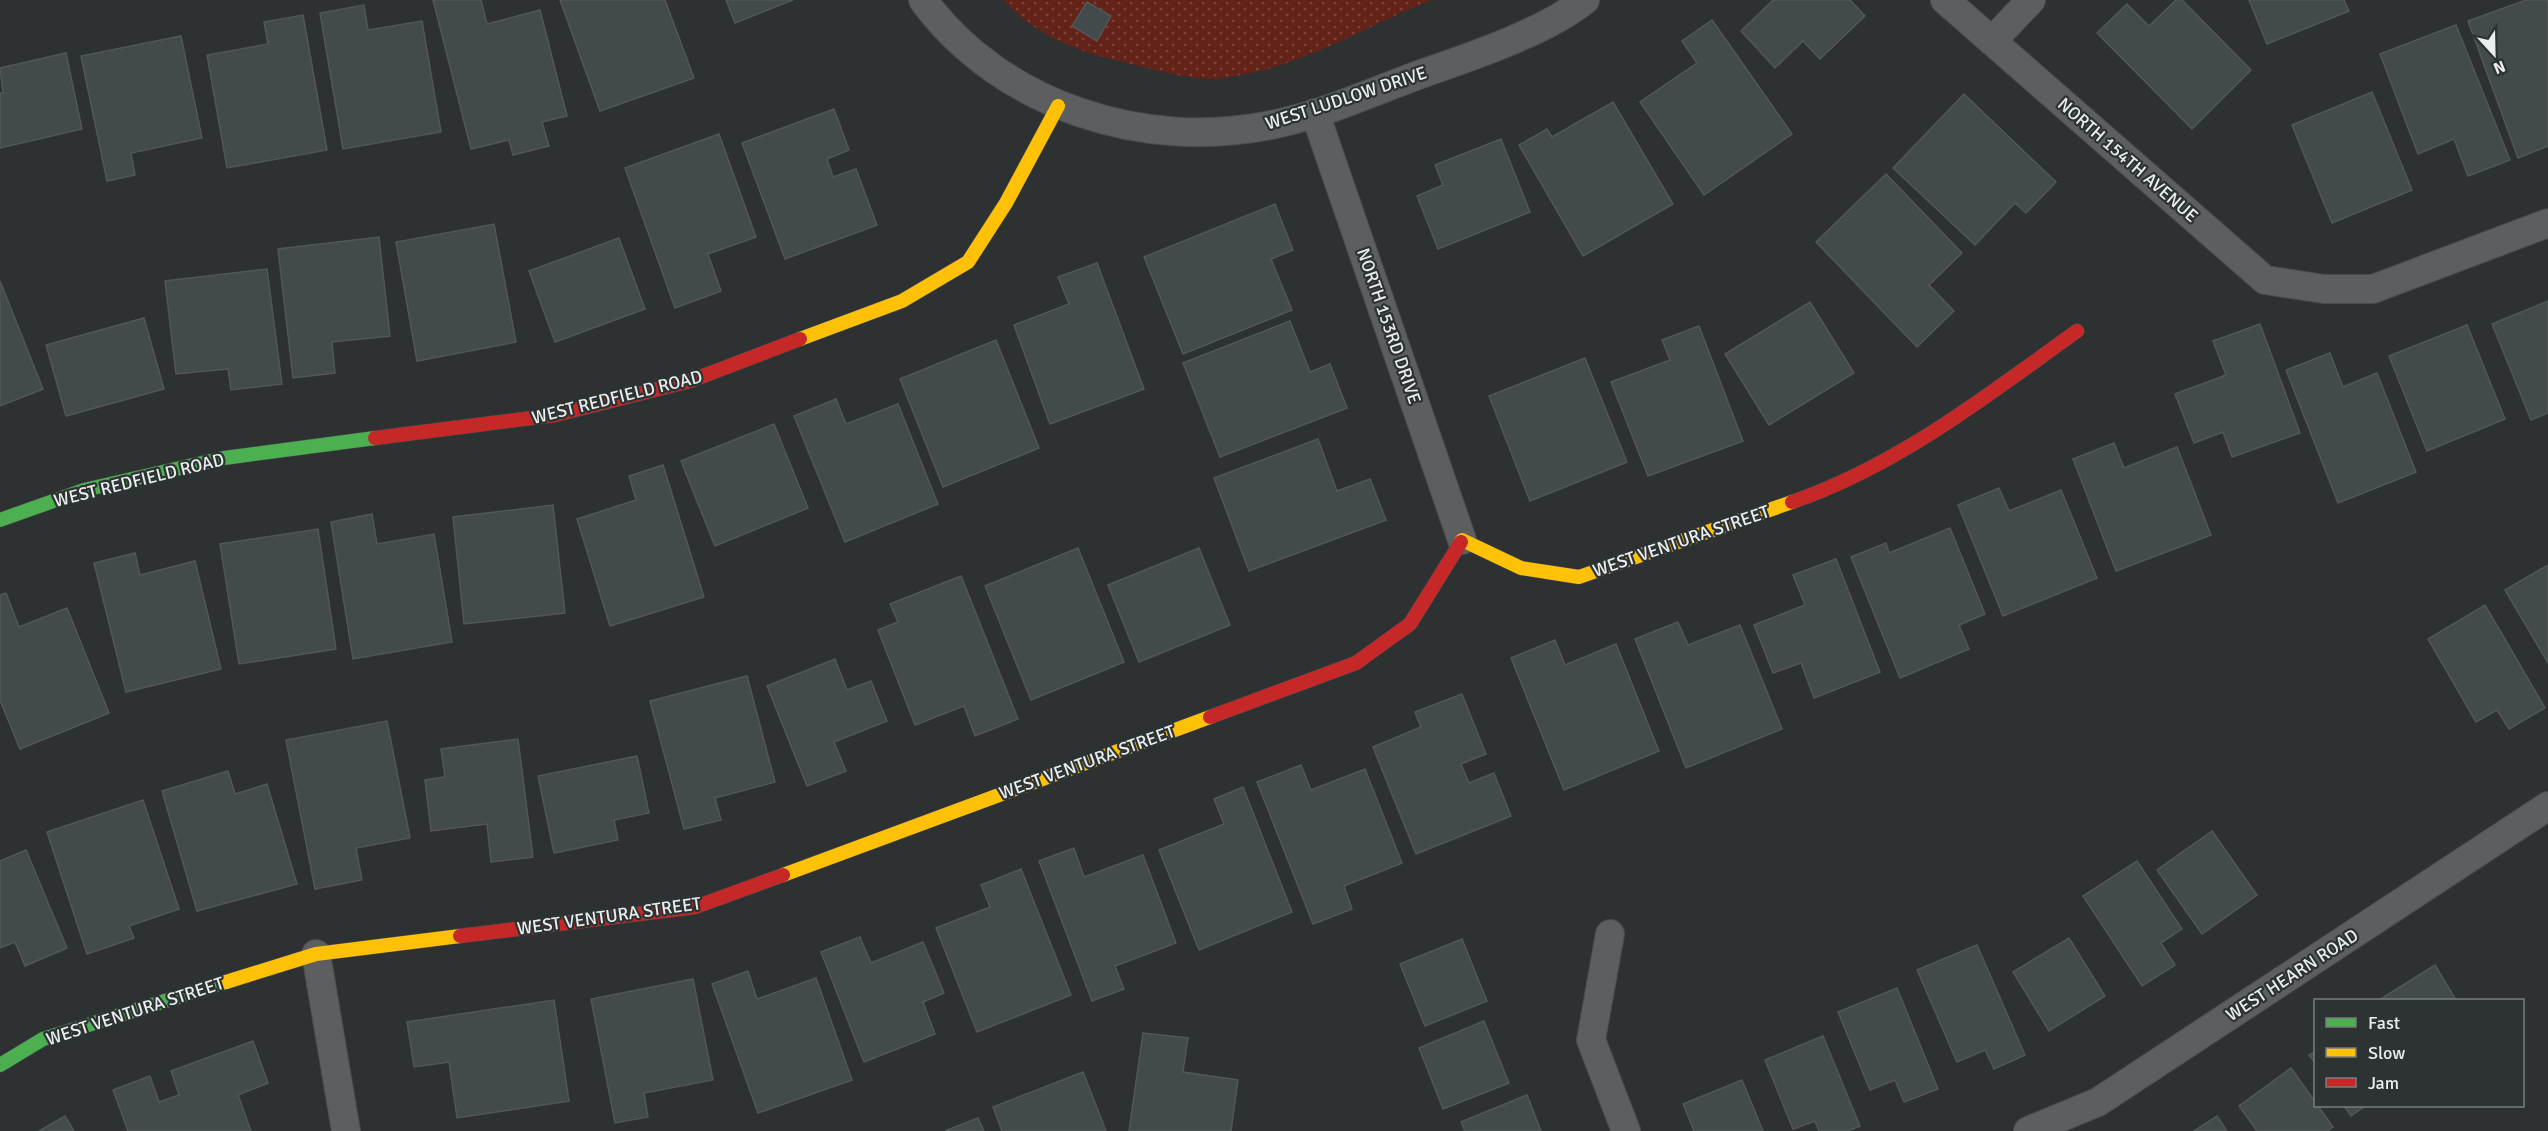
<svg xmlns="http://www.w3.org/2000/svg" width="2548" height="1131" font-family="Signika,sans-serif">
<defs>
<pattern id="park-dots" width="8" height="8" patternUnits="userSpaceOnUse" patternTransform="scale(1.5)"><rect width="8" height="8" fill="#642318"/><path d="M2 2h.1M6 6h.1" fill="none" stroke="#7a433a" stroke-width="1.8" stroke-linecap="round"/></pattern>
</defs>
<rect width="100%" height="100%" fill="#2e3132"/>
<path fill="url(#park-dots)" d="M 1004,0 L 1432,0 C 1368,25 1309,63 1241,75 C 1232,76 1222,79 1214,79 C 1183,79 1149,68 1119,61 C 1076,51 1033,34 1004,0 Z"/>
<g fill="#424a4c" stroke="#535657" stroke-width="1.5">
<polygon points="433,0 481,0 487,24 540,10 567,116 542,122 549,146 513,155 509,140 471,149"/>
<polygon points="560,0 665,0 694,78 600,111"/>
<polygon points="726,0 793,0 735,23"/>
<polygon points="1773,0 1850,0 1865,16 1820,59 1803,41 1775,68 1741,31"/>
<polygon points="2176,0 2182,0 2251,70 2192,129 2097,33 2127,4 2149,26"/>
<polygon points="2249,0 2344,0 2349,11 2267,44"/>
<polygon points="2526,0 2548,0 2548,146 2518,158 2468,21"/>
<polygon points="1087,2 1111,16 1097,41 1072,26"/>
<polygon points="364,5 368,30 422,21 441,132 343,149 320,13"/>
<polygon points="303,15 327,150 227,168 207,55 268,44 264,22"/>
<polygon points="1712,20 1792,134 1704,195 1640,102 1697,63 1682,41"/>
<polygon points="2456,25 2510,160 2468,176 2454,139 2418,154 2380,54"/>
<polygon points="181,36 202,138 131,153 135,175 107,181 81,56"/>
<polygon points="66,53 82,129 0,148 0,93 3,93 0,68"/>
<polygon points="2372,92 2412,190 2332,223 2292,125"/>
<polygon points="1964,94 2056,182 2026,213 2015,203 1975,245 1893,168"/>
<polygon points="1613,102 1673,204 1583,256 1519,145 1547,129 1552,137"/>
<polygon points="834,109 849,150 827,159 833,177 856,169 877,225 785,259 742,143"/>
<polygon points="719,134 756,237 708,254 721,291 675,308 625,168"/>
<polygon points="1501,139 1530,212 1438,249 1417,196 1443,185 1435,165"/>
<polygon points="1886,174 1962,253 1929,285 1954,311 1917,347 1816,242"/>
<polygon points="1275,204 1293,250 1271,259 1292,310 1183,354 1144,257"/>
<polygon points="494,224 516,342 417,361 396,242"/>
<polygon points="379,237 390,336 332,342 335,373 293,378 278,249"/>
<polygon points="619,238 645,309 555,342 529,271"/>
<polygon points="1097,263 1144,389 1050,424 1014,325 1069,304 1058,277"/>
<polygon points="267,269 282,384 231,390 228,369 176,374 165,281"/>
<polygon points="0,281 43,389 0,406"/>
<polygon points="2548,301 2548,413 2531,420 2492,324"/>
<polygon points="1810,302 1854,373 1769,425 1725,354"/>
<polygon points="144,318 164,389 66,416 46,345"/>
<polygon points="1290,321 1310,372 1330,364 1347,408 1220,457 1183,363"/>
<polygon points="2260,324 2300,433 2232,457 2223,432 2194,443 2175,394 2226,375 2213,341"/>
<polygon points="2467,325 2505,419 2427,451 2389,356"/>
<polygon points="1699,326 1743,441 1648,476 1611,382 1670,360 1662,340"/>
<polygon points="996,340 1039,448 943,487 900,379"/>
<polygon points="2330,353 2343,387 2377,373 2416,472 2338,503 2286,370"/>
<polygon points="1585,358 1627,462 1530,501 1489,396"/>
<polygon points="836,399 846,424 898,404 938,504 845,542 794,416"/>
<polygon points="774,424 808,508 715,546 681,461"/>
<polygon points="1318,439 1337,491 1370,479 1386,520 1249,571 1214,478"/>
<polygon points="2114,443 2124,468 2177,447 2211,535 2116,571 2073,459"/>
<polygon points="663,465 704,597 610,626 577,519 636,500 629,476"/>
<polygon points="1999,488 2009,511 2061,490 2097,578 2003,616 1958,505"/>
<polygon points="553,505 565,613 464,624 453,517"/>
<polygon points="372,514 377,544 434,534 452,642 353,659 331,522"/>
<polygon points="1950,528 1985,614 1959,625 1969,649 1900,678 1851,557 1886,543 1889,553"/>
<polygon points="318,529 336,649 239,664 220,544"/>
<polygon points="1078,548 1124,662 1031,700 985,586"/>
<polygon points="1199,548 1230,625 1139,662 1108,585"/>
<polygon points="135,553 140,575 195,561 221,669 126,692 94,563"/>
<polygon points="1836,559 1880,672 1814,698 1801,663 1773,673 1754,625 1805,605 1793,575"/>
<polygon points="2548,565 2548,663 2505,590"/>
<polygon points="961,576 1018,719 975,736 964,706 915,725 878,630 898,622 890,604"/>
<polygon points="6,593 19,627 67,608 109,713 20,749 0,700 0,595"/>
<polygon points="2485,605 2545,708 2509,729 2497,710 2476,722 2428,639"/>
<polygon points="1678,622 1688,645 1740,625 1782,729 1686,768 1635,639"/>
<polygon points="1555,640 1565,665 1616,644 1659,751 1564,790 1511,658"/>
<polygon points="835,659 847,690 871,681 887,721 834,742 846,771 807,786 767,686"/>
<polygon points="747,676 775,782 715,798 721,820 684,829 650,701"/>
<polygon points="1462,694 1486,754 1461,764 1469,783 1494,773 1511,816 1416,854 1373,747 1421,727 1415,712"/>
<polygon points="387,721 410,838 356,848 362,880 315,889 286,740"/>
<polygon points="518,739 533,857 491,862 487,824 431,831 425,780 445,777 441,749"/>
<polygon points="637,756 649,813 614,820 618,840 554,853 538,776"/>
<polygon points="1301,765 1311,790 1365,769 1402,863 1344,886 1352,909 1313,924 1257,782"/>
<polygon points="228,771 235,794 267,784 297,884 197,911 162,791"/>
<polygon points="1243,787 1292,912 1199,950 1159,850 1224,824 1214,799"/>
<polygon points="143,800 179,909 129,926 134,938 87,954 47,832"/>
<polygon points="2212,831 2257,895 2202,934 2157,870"/>
<polygon points="1074,848 1084,877 1143,855 1176,943 1115,966 1124,989 1092,1001 1039,861"/>
<polygon points="26,850 67,948 25,966 15,942 0,948 0,861"/>
<polygon points="2137,861 2182,929 2161,943 2175,965 2142,986 2083,896"/>
<polygon points="1021,869 1071,995 977,1032 936,928 990,907 981,885"/>
<polygon points="860,937 871,963 923,942 944,993 923,1002 935,1034 864,1062 821,952"/>
<polygon points="2069,938 2105,996 2049,1031 2013,972"/>
<polygon points="1462,939 1487,1001 1425,1026 1400,964"/>
<polygon points="1977,945 2025,1055 1994,1069 1985,1050 1957,1062 1917,970"/>
<polygon points="2435,965 2456,1000 2379,1000"/>
<polygon points="748,971 757,999 816,978 852,1080 758,1113 712,984"/>
<polygon points="693,979 713,1080 644,1093 648,1117 615,1123 591,999"/>
<polygon points="1897,988 1938,1089 1904,1102 1895,1080 1870,1090 1838,1012"/>
<polygon points="554,1000 569,1101 457,1118 449,1062 414,1067 407,1022"/>
<polygon points="1484,1021 1509,1083 1443,1109 1419,1048"/>
<polygon points="1143,1033 1188,1038 1183,1072 1238,1080 1231,1131 1129,1131"/>
<polygon points="1823,1036 1860,1126 1848,1131 1819,1131 1815,1121 1793,1129 1765,1060"/>
<polygon points="253,1041 268,1083 238,1095 251,1131 128,1131 113,1090 150,1076 159,1102 179,1095 171,1071"/>
<polygon points="2316,1051 2316,1064 2309,1055"/>
<polygon points="2291,1068 2333,1127 2327,1131 2257,1131 2239,1106"/>
<polygon points="1083,1072 1106,1131 1002,1131 993,1107"/>
<polygon points="1742,1080 1763,1131 1694,1131 1683,1104"/>
<polygon points="1527,1095 1541,1131 1465,1131 1461,1122"/>
<polygon points="2344,1106 2365,1106 2351,1116"/>
<polygon points="65,1116 74,1131 39,1131"/>
<polygon points="2217,1116 2227,1131 2194,1131"/>
<polygon points="978,1118 984,1131 945,1131"/>
</g>
<g fill="none" stroke-linecap="round" stroke-linejoin="round">
<g stroke="#494c4d" stroke-width="30">
<g id="street">
<path d="M 923,0 C 1001,106 1144,151 1271,125 C 1322,115 1372,92 1421,74 C 1470,57 1545,32 1585,0"/>
<polyline points="1945,0 2265,280 2324,289 2373,289 2548,223"/>
<polyline points="1992,41 2031,0"/>
<polyline points="1315,113 1462,540"/>
<polyline points="1610,934 1591,1040 1626,1131"/>
<polyline points="316,954 346,1131"/>
<polyline points="2028,1131 2098,1102 2548,806"/>
</g>
</g>
<g stroke="#494c4d" stroke-width="15">
<g id="fast">
<polyline points="0,520 84,490 224,458 375,438"/>
<polyline points="0,1065 43,1039 226,982"/>
</g>
</g>
<g stroke="#494c4d" stroke-width="15">
<g id="slow">
<polyline points="800,339 902,301 968,262 1006,203 1058,106"/>
<polyline points="1461,542 1462,540 1521,568 1579,577 1792,502"/>
<polyline points="783,875 1210,717"/>
<polyline points="226,982 316,954 460,936"/>
</g>
</g>
<g stroke="#494c4d" stroke-width="15">
<g id="jam">
<polyline points="375,438 555,415 690,381 800,339"/>
<path d="M 1792,502 C 1899,465 1986,396 2077,331"/>
<polyline points="1210,717 1356,663 1410,624 1461,542"/>
<polyline points="460,936 695,907 783,875"/>
</g>
</g>
<use href="#street" stroke="#5c5e5f" stroke-width="28"/>
<use href="#fast" stroke="#4caf50" stroke-width="14"/>
<use href="#slow" stroke="#ffc107" stroke-width="14"/>
<use href="#jam" stroke="#c62828" stroke-width="14"/>
</g>
<g text-anchor="middle" stroke-width="4.5" stroke-linejoin="round" paint-order="stroke">
<g font-size="18" fill="#ebeeef" stroke="#2d3233">
<text transform="translate(1346 98) rotate(-18)" y="6">WEST LUDLOW DRIVE</text>
<text transform="translate(2128 160) rotate(41)" y="6">NORTH 154TH AVENUE</text>
<text transform="translate(1389 326) rotate(71)" y="6">NORTH 153RD DRIVE</text>
<text transform="translate(617 397) rotate(-14)" y="6">WEST REDFIELD ROAD</text>
<text transform="translate(139 480) rotate(-14)" y="6">WEST REDFIELD ROAD</text>
<text transform="translate(1681 541) rotate(-19)" y="6">WEST VENTURA STREET</text>
<text transform="translate(1087 762) rotate(-20)" y="6">WEST VENTURA STREET</text>
<text transform="translate(609 916) rotate(-8)" y="6">WEST VENTURA STREET</text>
<text transform="translate(2292 975) rotate(-33)" y="6">WEST HEARN ROAD</text>
<text transform="translate(135 1011) rotate(-18)" y="6">WEST VENTURA STREET</text>
</g>
</g>
<rect x="2314" y="999" width="210" height="108" fill="#2d3233" stroke="#797d7e" stroke-width="1.5"/>
<rect x="2326" y="1018" width="30" height="9" fill="#4caf50" stroke="#797d7e" stroke-width="1.5"/>
<text x="2368" y="1029" font-size="18" fill="#ebeeef">Fast</text>
<rect x="2326" y="1048" width="30" height="9" fill="#ffc107" stroke="#797d7e" stroke-width="1.5"/>
<text x="2368" y="1059" font-size="18" fill="#ebeeef">Slow</text>
<rect x="2326" y="1078" width="30" height="9" fill="#c62828" stroke="#797d7e" stroke-width="1.5"/>
<text x="2368" y="1089" font-size="18" fill="#ebeeef">Jam</text>
<g transform="translate(2494 54) rotate(158)" stroke="#2d3233" stroke-width="4.5" paint-order="stroke">
<path d="M0-4.5L10 22L0 15L-10 22Z" fill="#ebeeef"/>
<text y="-9" font-size="16" font-weight="bold" text-anchor="middle" fill="#ebeeef">N</text>
</g>
</svg>
